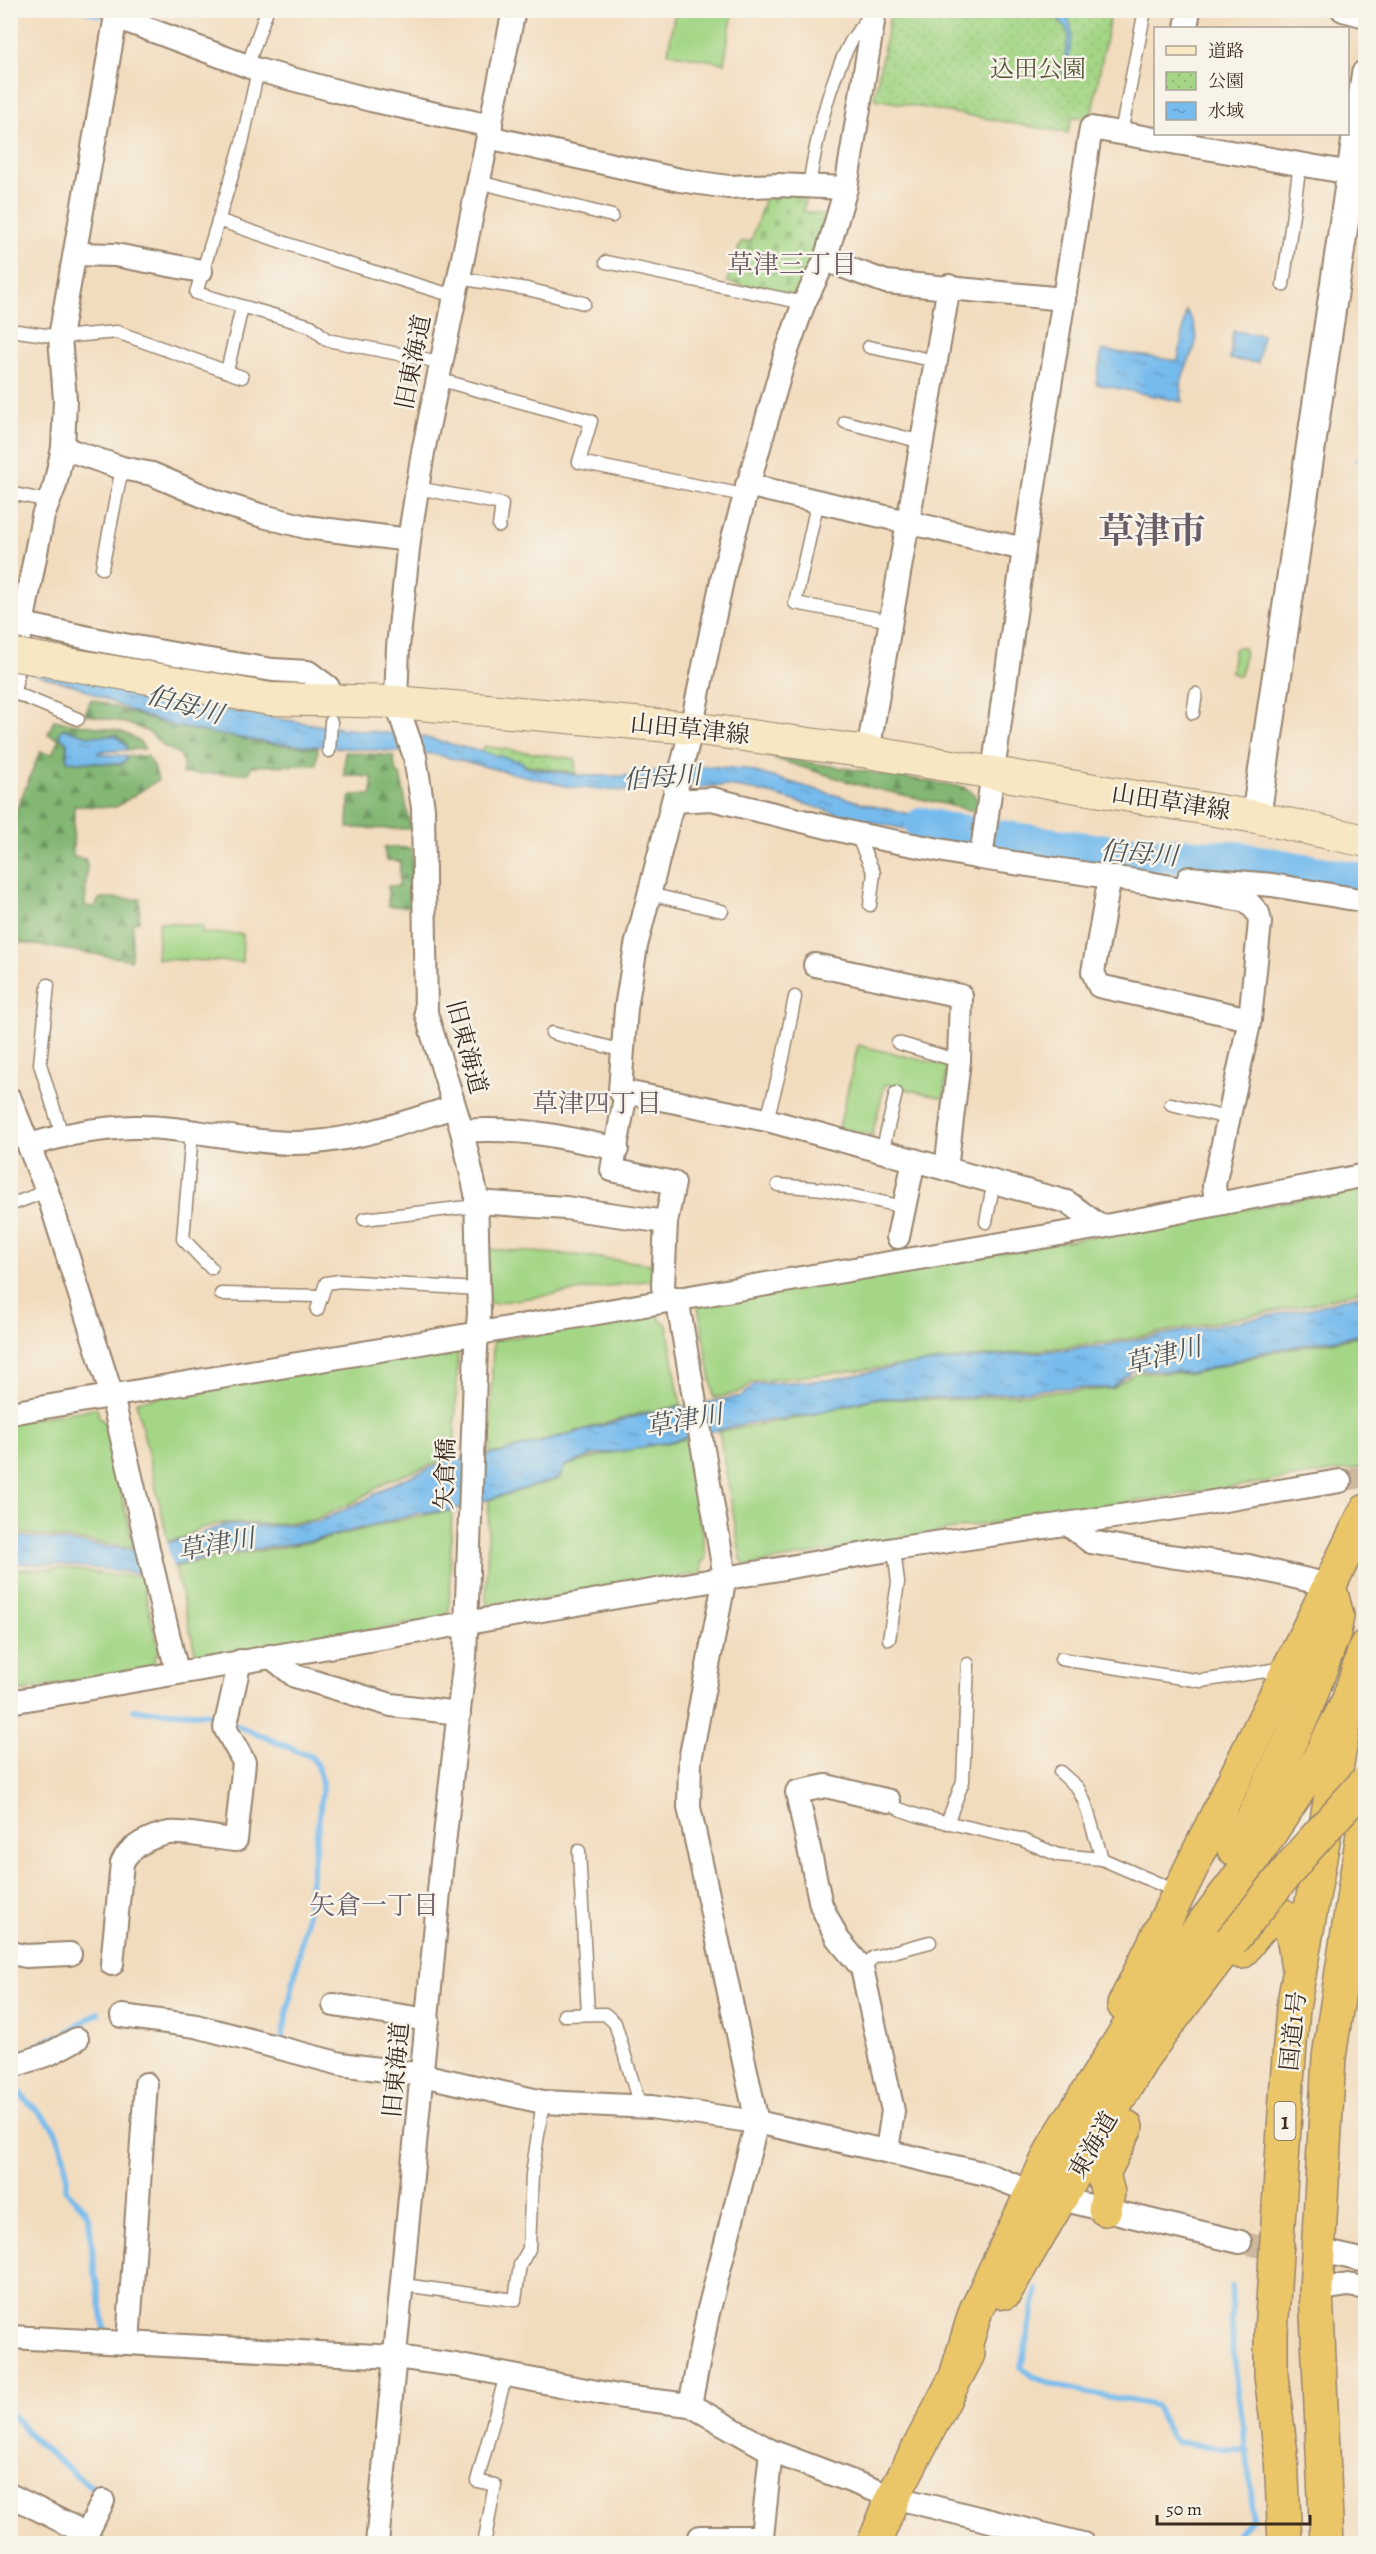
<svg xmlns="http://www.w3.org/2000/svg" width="1376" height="2554" font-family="Alegreya,'Noto Serif JP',serif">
<defs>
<pattern id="forest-firs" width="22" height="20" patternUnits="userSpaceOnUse" patternTransform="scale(1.5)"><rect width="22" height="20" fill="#83b773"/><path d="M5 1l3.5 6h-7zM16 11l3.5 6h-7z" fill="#6c955e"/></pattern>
<pattern id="cemetery-stones" width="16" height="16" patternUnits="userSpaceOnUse" patternTransform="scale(1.5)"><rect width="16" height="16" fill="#a4d686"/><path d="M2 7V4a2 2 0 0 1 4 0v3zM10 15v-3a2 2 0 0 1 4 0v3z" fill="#8eb873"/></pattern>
<pattern id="park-dots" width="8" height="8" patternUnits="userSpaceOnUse" patternTransform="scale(1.5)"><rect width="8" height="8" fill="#a4d686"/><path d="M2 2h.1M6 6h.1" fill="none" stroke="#8eb873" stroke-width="1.8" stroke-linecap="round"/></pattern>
<pattern id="water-ripples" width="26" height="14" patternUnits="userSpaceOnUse" patternTransform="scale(1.5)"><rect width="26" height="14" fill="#76bbed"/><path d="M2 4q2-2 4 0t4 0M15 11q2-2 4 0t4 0" fill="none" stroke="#6298bf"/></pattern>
</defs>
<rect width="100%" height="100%" fill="#f7f3e8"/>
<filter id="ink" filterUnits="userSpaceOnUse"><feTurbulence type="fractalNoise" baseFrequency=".0167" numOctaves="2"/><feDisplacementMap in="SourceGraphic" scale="12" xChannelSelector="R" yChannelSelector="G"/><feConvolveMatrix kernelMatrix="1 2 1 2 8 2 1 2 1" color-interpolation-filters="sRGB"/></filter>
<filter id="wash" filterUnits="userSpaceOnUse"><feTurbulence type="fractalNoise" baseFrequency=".008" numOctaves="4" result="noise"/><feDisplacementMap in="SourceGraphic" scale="24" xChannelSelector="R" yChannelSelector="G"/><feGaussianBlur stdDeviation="1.35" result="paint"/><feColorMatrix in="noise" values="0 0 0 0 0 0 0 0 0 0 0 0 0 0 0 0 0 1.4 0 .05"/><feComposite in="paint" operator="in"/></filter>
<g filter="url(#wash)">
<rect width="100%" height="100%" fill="#f2dcbe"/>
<g fill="#a4d686" stroke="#708052" stroke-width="1.5">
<polygon points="675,11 733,11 724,63 668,53"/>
<polygon points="1238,647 1243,647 1245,650 1241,674 1238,676 1231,672 1234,650"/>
<polygon points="159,922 202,926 202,933 243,934 242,962 157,959"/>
<polygon points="858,1045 947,1066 944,1098 885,1084 872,1135 839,1128"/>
<polygon points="1365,1188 1365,1289 1316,1303 1110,1342 753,1382 740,1392 714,1398 698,1306"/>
<polygon points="488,1249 575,1255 659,1265 658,1279 488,1304"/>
<polygon points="658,1312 660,1320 667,1325 681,1406 645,1412 502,1452 490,1453 493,1341"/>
<polygon points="1365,1336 1365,1467 965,1527 745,1566 741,1559 719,1431 804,1417 874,1399 955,1400 1048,1392 1112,1389 1136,1372 1193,1374 1268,1353"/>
<polygon points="458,1347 454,1457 389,1480 356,1501 314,1520 275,1524 223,1523 198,1529 185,1537 168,1541 136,1401"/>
<polygon points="97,1408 99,1417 104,1422 134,1547 11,1532 11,1422"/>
<path d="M 686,1439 L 706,1557 L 701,1564 L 703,1573 L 495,1608 L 489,1606 L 486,1601 L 489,1500 L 559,1479 L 565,1467 C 604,1452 646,1448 686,1439 Z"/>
<path d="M 452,1511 L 449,1611 L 442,1618 L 197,1660 L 175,1567 C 222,1554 269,1551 316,1541 C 362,1531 406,1516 452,1511 Z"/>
<polygon points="67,1568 111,1575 141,1576 159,1651 155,1657 156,1666 11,1693 10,1570"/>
</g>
<g fill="url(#forest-firs)" stroke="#5f7048" stroke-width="1.5">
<path d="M 91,699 L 167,725 L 270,744 L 318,748 L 316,765 L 251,766 L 249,773 L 182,774 C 187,756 179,753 165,747 C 159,744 155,735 148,732 C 129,722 105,719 85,714 Z"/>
<path d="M 54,720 C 80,727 131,724 145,749 L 128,750 L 117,735 L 87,736 L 65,728 L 60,730 L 59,737 L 66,742 L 67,761 L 121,765 L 127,760 L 127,756 L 147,756 L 154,767 L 158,780 L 116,807 L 74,806 L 73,857 L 86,859 L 87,865 L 85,906 L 95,907 L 99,899 L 103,898 L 140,899 L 139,921 L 133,922 L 131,960 L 11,941 L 11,842 L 16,811 L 40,752 L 52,754 L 59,739 L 48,734 Z"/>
<polygon points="345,752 393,756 396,772 400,774 411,829 348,828 349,799 353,795 372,795 372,777 344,775"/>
<path d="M 763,755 L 963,787 C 974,792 980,799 979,812 L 859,785 Z"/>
<polygon points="384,847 412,848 414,907 388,906 388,886 399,886 400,861 386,860"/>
</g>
<polygon fill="url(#cemetery-stones)" stroke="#708052" stroke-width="1.5" points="774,190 807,192 803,211 830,216 799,296 727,282 741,242 751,241 765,198"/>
<g fill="url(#park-dots)" stroke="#708052" stroke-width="1.5">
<polygon points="891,11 1111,11 1091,118 1072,117 1068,133 874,99"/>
<polygon points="484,746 575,759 576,773 511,763 481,754"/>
</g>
<g fill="url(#water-ripples)" stroke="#587286" stroke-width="1.5">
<path d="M 1053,11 L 1064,11 C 1082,40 1063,48 1071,70 L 1064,76 L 1062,72 L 1069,34 Z"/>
<path d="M 1186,311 C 1212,345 1182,357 1181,388 C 1181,392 1182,398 1183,402 L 1096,384 L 1102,350 L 1178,361 Z"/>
<polygon points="1233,331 1262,335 1258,363 1230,359"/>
<path d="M 18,670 L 156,676 L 177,702 L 323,726 L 423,737 L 523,762 L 524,767 L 585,776 L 626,776 L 691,765 L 745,769 L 873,806 L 973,828 L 971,841 C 931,834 892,827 853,818 C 812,808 739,778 700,788 L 699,785 L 663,779 L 624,791 L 570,787 L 433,754 L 271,743 L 205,732 L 174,726 L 131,711 L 77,686 Z"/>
<polygon points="66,729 87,736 116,736 126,745 127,750 99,752 98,754 126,756 126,760 121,764 67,761 67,742 60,736 60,731"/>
<polygon points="1365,1293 1365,1334 1268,1351 1194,1373 1134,1369 1112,1388 1056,1388 956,1398 874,1398 804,1416 749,1423 636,1449 593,1455 564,1466 559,1478 453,1510 420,1513 315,1540 210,1556 144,1574 68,1565 11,1563 10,1535 136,1550 189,1538 225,1525 275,1526 317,1522 360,1503 394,1483 450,1460 501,1453 645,1414 742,1396 755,1384 828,1380 907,1365 1101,1346 1316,1307"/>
</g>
<polygon fill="#f2dcbe" points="166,1540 173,1568 145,1577 136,1547"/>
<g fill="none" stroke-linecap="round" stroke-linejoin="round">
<g stroke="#76bbed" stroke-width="6">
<polyline points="85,10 99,15"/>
<polyline points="1359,460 1366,462"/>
<path d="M 134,1710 L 210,1714 L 312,1757 C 319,1769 323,1779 322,1792 L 307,1914 L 281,2044"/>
<polyline points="68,2032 98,2013"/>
<polyline points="35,2047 58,2036"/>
<polyline points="10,2053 23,2052"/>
<path d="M 10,2075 C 20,2101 36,2106 52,2126 C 61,2138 70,2174 65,2189 L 85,2210 L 89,2218 L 94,2269 L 105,2330"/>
<path d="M 1037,2290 L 1021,2367 C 1042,2391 1124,2397 1156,2406 L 1171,2437 L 1176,2442 L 1248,2451"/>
<polyline points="10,2413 35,2441 86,2483 104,2494"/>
<path d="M 1229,2544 L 1253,2517 C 1249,2439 1228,2365 1232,2286"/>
</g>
<polyline stroke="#76bbed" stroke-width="36" points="923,825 943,830 1093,851 1236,859 1366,882"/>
</g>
</g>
<g filter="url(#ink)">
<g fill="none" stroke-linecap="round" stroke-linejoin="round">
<g stroke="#cdb89e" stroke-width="22" stroke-dasharray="22 11" stroke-linecap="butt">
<polyline points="1340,1481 1366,1476"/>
<polyline points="1240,2242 1331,2263"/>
</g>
<g stroke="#96836e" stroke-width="15">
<g id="service">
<polyline points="98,10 116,17"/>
<polyline points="247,67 267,10"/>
<polyline points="258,70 242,143 196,293 311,326 327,340 440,362"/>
<polyline points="1121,133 1145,10"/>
<polyline points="479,182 612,216"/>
<path d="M 809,186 C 816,141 827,88 848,47 C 853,36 862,26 869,16"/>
<polyline points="218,220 335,260 454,296"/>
<polyline points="606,262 804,303"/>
<polyline points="458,278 527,289 584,303"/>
<polyline points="1283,285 1300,164"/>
<polyline points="10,330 60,337 117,332 242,377"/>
<polyline points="869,347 936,361"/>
<polyline points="227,371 242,307"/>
<polyline points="437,379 591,421 579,462 744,495"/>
<polyline points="845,422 922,442"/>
<polyline points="417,488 502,504 499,526"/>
<polyline points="10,493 48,501"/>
<polyline points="818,500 795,603 891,621"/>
<polyline points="102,568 122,468"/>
<polyline points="10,691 78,719"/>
<polyline points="1193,713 1196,694"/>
<polyline points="329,751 331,722"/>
<polyline points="856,834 874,873 870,905"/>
<polyline points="649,894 722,911"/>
<polyline points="48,985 40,1064 62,1135"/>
<polyline points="552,1033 616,1049 624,1054"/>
<polyline points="898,1043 959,1061"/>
<polyline points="1171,1104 1227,1118"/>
<polyline points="767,1120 783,1058 795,997"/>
<polyline points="192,1133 183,1239 211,1268"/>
<polyline points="882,1152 896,1093"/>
<polyline points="778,1185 823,1189 904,1207"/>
<polyline points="10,1205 47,1191"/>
<polyline points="364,1219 476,1206"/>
<polyline points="986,1222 994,1181"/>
<polyline points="221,1294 321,1296"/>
<polyline points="317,1310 326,1283 340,1281 479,1289"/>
<polyline points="889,1639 898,1583 894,1549"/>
<polyline points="1061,1659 1201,1681 1285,1668"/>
<polyline points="1060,1772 1078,1788 1085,1803 1102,1859 1178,1892"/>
<polyline points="889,1801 899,1809 919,1816 1020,1839 1058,1855 1102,1859"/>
<polyline points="947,1823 963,1781 968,1664"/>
<polyline points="579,1851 588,2014"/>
<polyline points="862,1968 874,1957 930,1942"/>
<polyline points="564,2015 605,2014 615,2023 640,2106"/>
<polyline points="403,2285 515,2300 520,2265 529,2249 532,2174 543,2102"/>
<polyline points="484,2544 495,2485 477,2481 506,2375"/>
</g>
</g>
<g stroke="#96836e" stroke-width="26">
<g id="minor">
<polyline points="875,10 846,188 825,260 804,303 785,356 725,566 689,738 636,946 626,1008 620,1091 767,1120 1067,1202 1101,1227"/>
<polyline points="1343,10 1366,16"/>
<polyline points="116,17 258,70 371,100 491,126"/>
<polyline points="1186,28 1189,10"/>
<polyline points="488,137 680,180 728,187 778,185 846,188"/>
<polyline points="75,254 115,255 201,271"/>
<polyline points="825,260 886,282 1064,299"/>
<polyline points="63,448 122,468 152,474 217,502 263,516 306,527 409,540"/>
<polyline points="747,485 1024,549"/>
<polyline points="10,617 23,624 108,642 191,657 273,670 308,672 328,687 331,701"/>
<polyline points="10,687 43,516 55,485 63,448 65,400 60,337 117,10"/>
<polyline points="868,752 949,286"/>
<polyline points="673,801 712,799 856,834 981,858 1149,883 1247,901 1258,913 1260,922 1250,1019 1214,1185 1216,1203"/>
<polyline points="981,858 1024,549 1091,128 1351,173"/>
<polyline points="1110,877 1093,972 1099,986 1250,1019"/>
<polyline points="1189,878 1272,885 1366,901"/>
<polyline points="815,965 961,996 959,1061 946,1169"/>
<polyline points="626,1092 612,1170 674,1183 666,1222 663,1287"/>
<polyline points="10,1099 47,1191 112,1396 177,1672"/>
<path d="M 462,1131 C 520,1127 560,1136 617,1149"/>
<path d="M 31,1145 C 64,1134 99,1128 134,1127 C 186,1126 242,1143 294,1143 C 349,1143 402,1123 454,1107"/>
<polyline points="476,1202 566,1208 666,1222"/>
<polyline points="898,1237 914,1160"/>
<polyline points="677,1298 725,1577 690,1760 689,1807 757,2122 708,2313 690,2405"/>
<polyline points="10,1413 1101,1227 1366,1175"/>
<polyline points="1069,1525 1091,1542 1169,1556 1248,1566 1329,1585"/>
<polyline points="270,1656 295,1676 391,1705 459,1713"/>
<polyline points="10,1702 894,1549 1182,1507 1340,1481"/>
<polyline points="10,1953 26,1956 70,1954"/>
<path d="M 112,1964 L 122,1863 C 128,1847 152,1836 169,1833 C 184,1831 219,1839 236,1840 L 244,1762 L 225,1728 L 240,1661"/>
<polyline points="334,2005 428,2020"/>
<polyline points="122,2016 196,2026 341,2064 422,2075 543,2102 651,2107 757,2122 986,2174 1032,2192 1240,2242"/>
<polyline points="10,2067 49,2054 77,2039"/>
<polyline points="887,2150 893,2111 862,1968 837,1938 821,1905 797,1792 826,1786 889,1801"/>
<polyline points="1317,2250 1366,2261"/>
<polyline points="1316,2290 1348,2285 1366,2288"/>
<polyline points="10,2337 396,2357 455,2365 623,2397 690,2405 771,2451 893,2497 1083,2544"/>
<polyline points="128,2343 146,2084"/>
<polyline points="10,2495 87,2534"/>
<polyline points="700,2537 762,2537 771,2451"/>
<polyline points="82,2544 103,2501"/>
<polyline points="377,2544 441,1871 465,1657 476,1348 479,1314 476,1193 462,1131 426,1013 423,808 415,757 396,702 398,647 409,540 423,452 514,10"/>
</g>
</g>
<g stroke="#96836e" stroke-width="32">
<polyline id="tertiary" points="1256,817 1366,74"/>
</g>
<g stroke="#96836e" stroke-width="34">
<polyline id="secondary" points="270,699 396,702 692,728 868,752 1256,817 1366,841"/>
</g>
<g stroke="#96836e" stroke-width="36">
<g id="trunk">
<polyline points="1234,1849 1253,1818 1306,1708 1334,1632 1337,1616 1329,1585"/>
<path d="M 1241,1952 C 1249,1942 1278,1897 1289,1923 C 1294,1934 1295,1950 1297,1962"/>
<polyline points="1124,2005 1366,1511"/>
<polyline points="1105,2209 1108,2193 1103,2174 1126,2127"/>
<polyline points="1005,2292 1145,2054 1231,1941"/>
<polyline points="957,2373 976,2310 1055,2144 1149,1995 1253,1859 1317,1762 1348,1702 1366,1646"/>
<polyline points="874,2544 893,2497 968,2354"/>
<polyline points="1285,2544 1281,2454 1271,2376 1271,2333 1287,2082 1293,2008 1348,1702"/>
<polyline points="1327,2544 1316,2290 1329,2057 1366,1814"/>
</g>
</g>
<use href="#service" stroke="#fff" stroke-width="12"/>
<use href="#minor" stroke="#fff" stroke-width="22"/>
<use href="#tertiary" stroke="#fff" stroke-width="28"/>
<use href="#secondary" stroke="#f7e8c3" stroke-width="32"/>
<use href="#trunk" stroke="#ebc669" stroke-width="33"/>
<g stroke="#96836e" stroke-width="34" stroke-linecap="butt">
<polyline id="secondary-bridge" points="10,654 270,699"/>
</g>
<g stroke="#96836e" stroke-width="36" stroke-linecap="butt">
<polyline id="trunk-bridge" points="1231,1941 1304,1851 1366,1782"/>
</g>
<use href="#secondary-bridge" stroke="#f7e8c3" stroke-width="32"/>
<use href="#trunk-bridge" stroke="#ebc669" stroke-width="33"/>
</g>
</g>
<g text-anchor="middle" stroke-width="5" stroke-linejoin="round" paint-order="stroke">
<rect fill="#f7f3e8" stroke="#73665b" stroke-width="1.5" x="1274.5" y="2102" width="21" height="38" rx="4.5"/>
<g font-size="22" font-weight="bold" fill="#3b2a1e">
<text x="1285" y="2129">1</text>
</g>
<g font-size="24" fill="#555538" stroke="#f7f3e8">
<text x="1038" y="77">込田公園</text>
</g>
<g font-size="24" fill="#3b2a1e" stroke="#f7f3e8">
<text transform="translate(413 362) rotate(-79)" y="8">旧東海道</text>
<text transform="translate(690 729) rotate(6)" y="8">山田草津線</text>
<text transform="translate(1171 802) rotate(9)" y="8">山田草津線</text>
<text transform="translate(467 1047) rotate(75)" y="8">旧東海道</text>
<text transform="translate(445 1474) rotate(-88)" y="8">矢倉橋</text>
<text transform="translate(1293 2031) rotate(-84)" y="8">国道1号</text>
<text transform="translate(396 2070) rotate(-85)" y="8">旧東海道</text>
<text transform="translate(1093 2145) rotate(-60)" y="8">東海道</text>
</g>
<g font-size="26" fill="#6a5b68" stroke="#f7f3e8">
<text x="792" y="273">草津三丁目</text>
<text x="597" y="1112">草津四丁目</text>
<text x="374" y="1914">矢倉一丁目</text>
</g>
<g font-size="26" font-style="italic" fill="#4d565c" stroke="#f7f3e8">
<text transform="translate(185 704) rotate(16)" y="9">伯母川</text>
<text transform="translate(662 777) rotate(-4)" y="9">伯母川</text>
<text transform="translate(1139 853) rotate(4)" y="9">伯母川</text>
<text transform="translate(1163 1355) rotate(-14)" y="9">草津川</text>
<text transform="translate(684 1420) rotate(-10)" y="9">草津川</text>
<text transform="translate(216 1544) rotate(-10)" y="9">草津川</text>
</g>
<g font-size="36" font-weight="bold" fill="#6a5b68" stroke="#f7f3e8">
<text x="1152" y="543">草津市</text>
</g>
</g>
<rect width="1376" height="2554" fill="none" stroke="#f7f3e8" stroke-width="36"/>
<rect x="1154" y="27" width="195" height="108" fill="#f7f3e8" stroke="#aca397" stroke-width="1.5"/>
<rect x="1166" y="46" width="30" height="9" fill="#f7e8c3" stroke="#aca397" stroke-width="1.5"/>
<text x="1208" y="57" font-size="18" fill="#3b2a1e">道路</text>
<rect x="1166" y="72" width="30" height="18" fill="url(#park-dots)" stroke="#aca397" stroke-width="1.5"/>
<text x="1208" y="87" font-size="18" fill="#3b2a1e">公園</text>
<rect x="1166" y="102" width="30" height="18" fill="url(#water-ripples)" stroke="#aca397" stroke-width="1.5"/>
<text x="1208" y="117" font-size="18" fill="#3b2a1e">水域</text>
<path d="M1157 2515v9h153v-9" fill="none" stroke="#3b2a1e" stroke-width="3"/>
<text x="1166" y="2515" font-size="18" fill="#3b2a1e" stroke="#f7f3e8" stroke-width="4.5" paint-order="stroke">50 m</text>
</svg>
